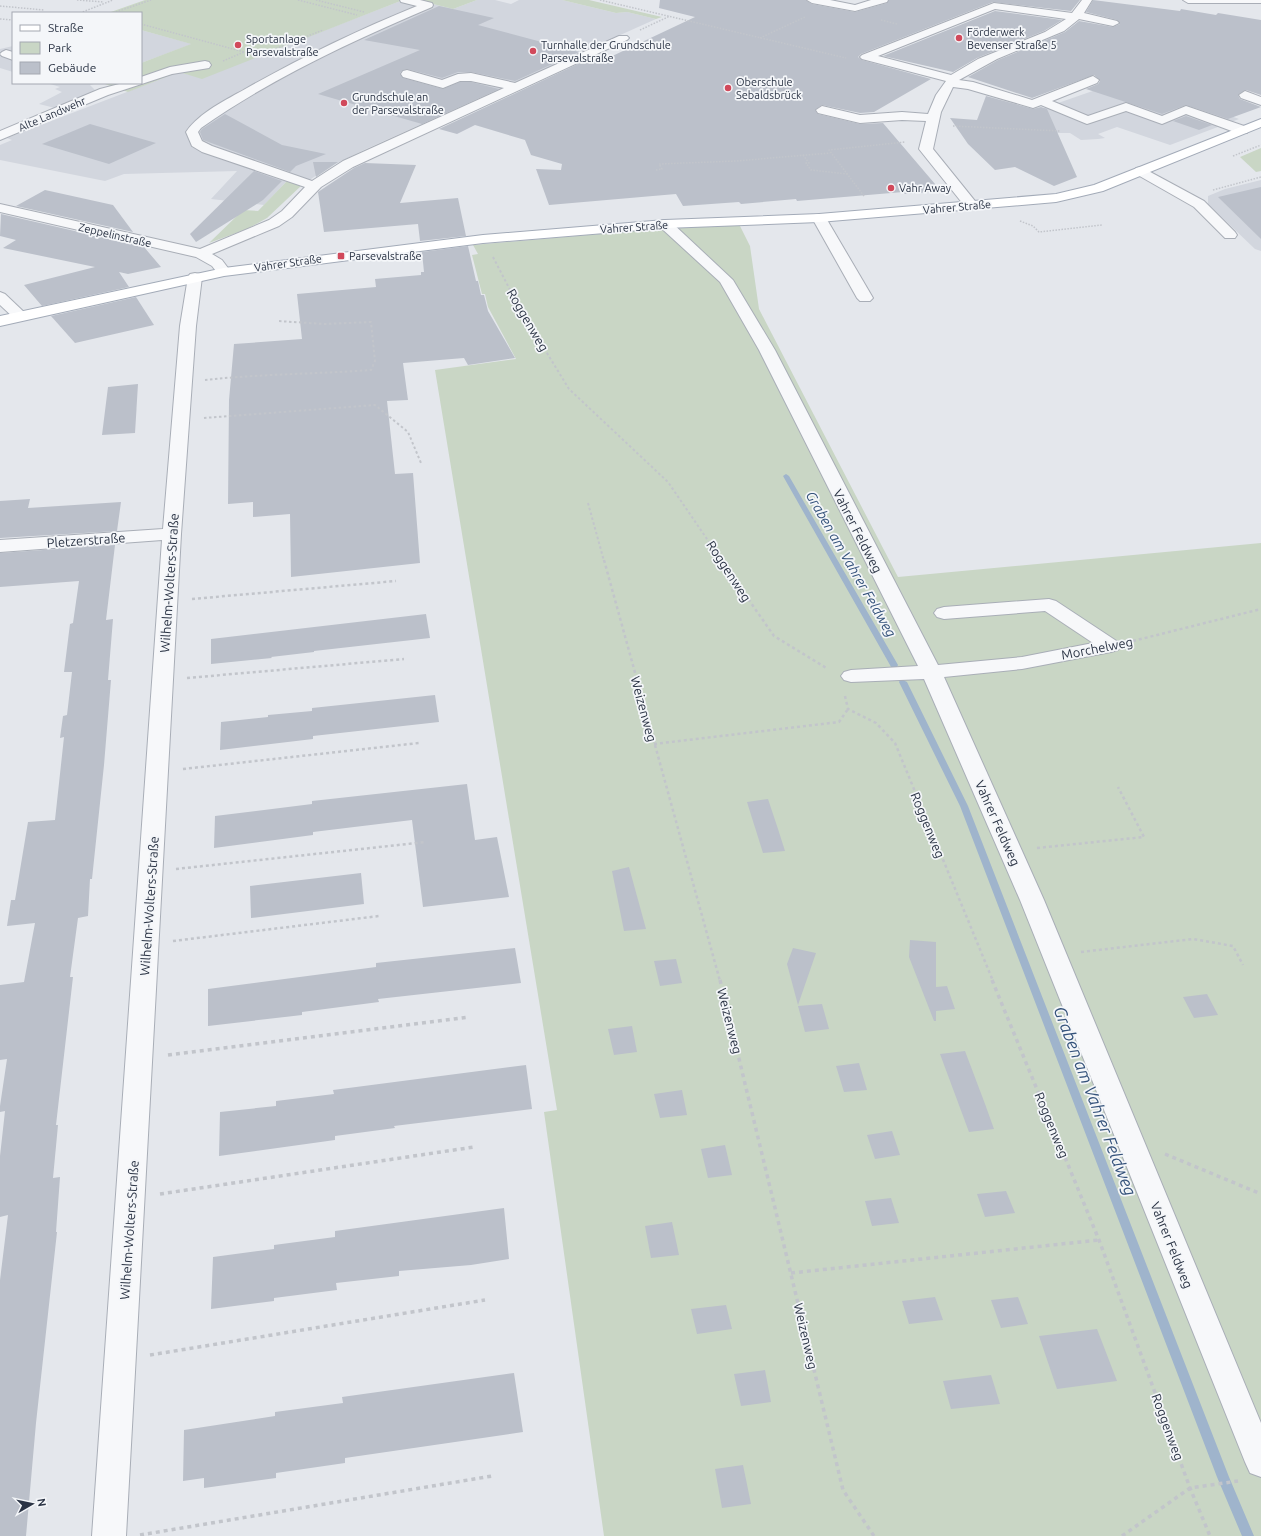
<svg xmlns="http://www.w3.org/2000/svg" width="1261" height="1536" font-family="Ubuntu,sans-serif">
<rect width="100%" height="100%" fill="#e4e7ec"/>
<g fill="#d2d6de">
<polygon points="403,0 417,0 453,9 477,0 495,0 511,4 519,0 562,0 616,13 627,12 656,19 366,149 329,167 302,185 287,181 264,205 211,199 237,171 124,174 105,181 0,160 0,145 12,140 7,138 179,72 202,78"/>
<polygon points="141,30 192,44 141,63"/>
<polygon points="13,46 13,72 0,68 0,49"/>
<polygon points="1127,79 1239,119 1170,145 1117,127 1098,134 1105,138 1098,139 1081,140 1070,133 1056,133 1041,109"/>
<polygon points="47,83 98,83 90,85 95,90 59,109 39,104 62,92 55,89 60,87"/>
<polygon points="1261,180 1261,251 1255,249 1208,204 1208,196 1225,189"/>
</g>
<g fill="#c9d6c5">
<polygon points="145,0 403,0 202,79 179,72 128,92 102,83 141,83 141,63 191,44 141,30 141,13 108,13"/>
<polygon points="417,0 477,0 453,9"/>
<polygon points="562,0 589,0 662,17 656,19 627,12 616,13"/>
<polygon points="1261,148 1261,171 1256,172 1240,157"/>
<polygon points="287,181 302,185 267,218 247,229 209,243 243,210 258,211"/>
<polygon points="739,224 750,246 759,309 898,577 1261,543 1261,1536 604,1536 544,1112 557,1110 435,370 516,359 488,307 485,294 482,294 472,255 478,254 473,245 667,228"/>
</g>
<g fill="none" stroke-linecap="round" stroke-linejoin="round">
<g fill="#9fb4cc" fill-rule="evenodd">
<polygon points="786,474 789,476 898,665 897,667 891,667 890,665 783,476"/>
<polygon points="900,680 903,680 907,682 968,806 1229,1477 1254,1536 1242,1536 1217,1477 960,806 899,682"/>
</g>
</g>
<g fill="#bbc0ca">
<polygon points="660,0 806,0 812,4 855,12 887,3 889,0 1080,0 1071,11 993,2 861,54 858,57 862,60 931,79 874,112 860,113 822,105 815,110 818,114 860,124 883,123 941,191 905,194 903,192 797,201 796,199 741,204 739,202 683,206 676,194 549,205 536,169 561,170 562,164 531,155 525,140 475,125 457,134 439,129 595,56 606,59 695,17 659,8"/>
<polygon points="1093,0 1180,11 1181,9 1216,15 1218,13 1261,20 1261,95 1246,90 1238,95 1240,99 1261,107 1228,119 1186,105 1162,114 1086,89 1098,84 1100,81 1094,75 1032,98 968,77 998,60 1065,32 1079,21 1113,27 1120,24 1117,20 1086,12"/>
<polygon points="439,6 494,18 478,25 579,52 515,81 471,72 458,72 442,78 407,69 403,70 400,73 403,78 443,89 460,82 471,82 499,89 422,124 318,94 420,50 364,40"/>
<polygon points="995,11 1062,20 1044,31 977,58 953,72 883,56"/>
<polygon points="986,96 1033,109 1041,107 1047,109 1077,177 1054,186 1015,167 995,170 968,144 950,118 977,120"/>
<polygon points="225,114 282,145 326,154 296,166 290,172 203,140 200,132 202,129"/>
<polygon points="1186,116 1212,125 1199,130 1173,121"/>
<polygon points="90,124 156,143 109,164 42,144"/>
<polygon points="313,162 338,162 316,177"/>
<polygon points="365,163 416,165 400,203 458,198 466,236 420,241 418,224 324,232 318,192 354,168"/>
<polygon points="254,171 282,181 263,200 196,242 190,234"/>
<polygon points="1261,187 1261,239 1218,197"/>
<polygon points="45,190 113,205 133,232 16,206"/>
<polygon points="1,214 144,247 161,267 128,274 119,272 129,287 42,306 24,285 95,267 3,248 16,240 0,236"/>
<polygon points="468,246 476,281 478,281 481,295 484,295 488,311 515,358 468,365 464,358 403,363 408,400 387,401 395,474 413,473 420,563 291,577 290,514 253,517 253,502 228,504 229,400 234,344 302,339 297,294 376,287 375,279 421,275 421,272 424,272 422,252"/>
<polygon points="136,297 154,325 75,343 51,316"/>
<polygon points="138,384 135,433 102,435 108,387"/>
<polygon points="30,499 28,508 121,502 117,531 0,538 0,501"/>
<polygon points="115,545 106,620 113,619 108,680 111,680 104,765 92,879 90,879 88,916 78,918 70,977 73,977 56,1125 58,1125 53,1178 60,1177 56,1232 57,1232 36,1423 26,1536 0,1536 0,1280 8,1215 0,1217 0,1156 5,1111 0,1112 0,1106 7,1059 0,1060 0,985 24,982 35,923 7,926 11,900 15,900 28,822 55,820 64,737 60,738 63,716 67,715 72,672 64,672 70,624 73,623 79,581 0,587 0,553"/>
<polygon points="426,614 430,638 314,651 314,652 271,657 272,658 211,664 211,639"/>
<polygon points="435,695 439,722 313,736 313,739 220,750 221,722 268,717 268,715 312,711 312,708"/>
<polygon points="467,784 475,840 497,837 509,897 423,907 412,820 313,832 313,835 214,848 215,816 312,804 312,801"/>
<polygon points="768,799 778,829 785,851 763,853 747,802"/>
<polygon points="629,867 646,929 624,931 612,871"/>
<polygon points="361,873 364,904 251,918 250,886"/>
<polygon points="910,940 936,942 936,987 947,986 955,1009 936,1011 936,1021 934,1021 909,957"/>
<polygon points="515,948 521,983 378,999 379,1002 302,1012 302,1015 208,1026 208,989 376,967 376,963"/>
<polygon points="793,948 816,953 798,1005 787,964"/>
<polygon points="676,959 682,983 660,986 654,961"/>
<polygon points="1207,994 1218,1015 1194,1018 1183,997"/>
<polygon points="822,1004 829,1029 805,1032 798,1006"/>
<polygon points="632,1026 637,1052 614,1055 608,1029"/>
<polygon points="965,1051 985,1104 994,1129 969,1132 940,1054"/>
<polygon points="859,1063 867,1090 844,1092 836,1066"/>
<polygon points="526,1065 532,1109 394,1126 395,1128 335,1136 335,1140 219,1156 220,1112 276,1106 276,1101 334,1094 333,1090"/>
<polygon points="682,1090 687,1115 660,1118 654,1094"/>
<polygon points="892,1131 900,1155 875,1159 867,1135"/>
<polygon points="725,1145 732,1175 708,1178 701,1149"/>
<polygon points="1006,1191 1015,1213 985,1217 977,1194"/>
<polygon points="891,1198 899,1223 872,1226 865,1201"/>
<polygon points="504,1208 509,1259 471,1265 399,1271 399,1276 336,1283 337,1290 274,1298 274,1301 211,1309 213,1257 274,1249 274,1245 335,1237 335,1231"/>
<polygon points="672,1222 679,1255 651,1258 645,1226"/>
<polygon points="935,1297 943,1320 909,1324 902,1301"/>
<polygon points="1018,1297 1028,1324 1001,1328 991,1300"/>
<polygon points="726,1305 732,1329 697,1334 691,1309"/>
<polygon points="1097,1329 1117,1381 1057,1389 1039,1336"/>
<polygon points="765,1370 771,1402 741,1406 734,1374"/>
<polygon points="514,1373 523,1432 345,1458 345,1463 276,1473 276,1478 204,1488 204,1478 183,1481 184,1430 275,1416 275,1412 343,1403 342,1397"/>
<polygon points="991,1375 1000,1404 951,1409 943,1381"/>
<polygon points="743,1465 751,1504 722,1508 715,1469"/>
</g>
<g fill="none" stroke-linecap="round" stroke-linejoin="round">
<g stroke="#a9aeb7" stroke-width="2">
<g id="minor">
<path d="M 400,0 L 420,0 L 432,3 L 433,5 L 432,7 C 352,41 272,78 201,128 L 198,132 L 202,141 L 212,146 L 312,181 L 343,161 L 504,88 L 471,81 L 460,81 L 443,88 L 403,77 L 401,74 L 403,71 L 407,70 L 442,80 L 458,74 L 471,73 L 515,83 L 619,36 L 627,36 L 629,38 L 627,40 L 353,167 L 321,187 L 292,217 L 279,226 L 212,254 L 222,260 L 231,272 L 229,275 L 219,275 L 212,266 L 196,257 L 0,212 L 0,204 L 200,249 L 269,220 L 282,211 L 305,187 L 202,152 L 192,146 L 186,132 C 200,112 226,100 247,88 C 302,57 358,30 417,6 L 401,2 Z"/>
<polygon points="807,0 830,0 855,5 871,0 888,0 887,2 855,11 812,3"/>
<path d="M 1082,0 L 1092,0 L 1084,13 L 1117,21 L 1119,23 L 1113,26 L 1079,19 L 1064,31 L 997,59 L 959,80 L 973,82 L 1032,100 L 1093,76 L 1099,80 L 1097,83 L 1052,101 L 1088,116 L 1126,103 L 1162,116 L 1186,106 L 1247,127 L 1248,130 L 1247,133 L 1237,133 L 1186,114 L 1162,124 L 1126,111 L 1087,124 L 1041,105 L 1033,108 L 968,89 L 953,87 L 941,112 L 933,149 L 979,206 L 977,209 L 967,209 L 919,149 L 926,121 L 902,120 L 860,123 L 818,113 L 816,110 L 822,106 L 860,115 L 902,112 L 928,114 L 936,95 L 946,81 L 862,59 L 860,57 L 862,55 L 994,3 L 1072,13 ZM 995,9 L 1066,19 L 1045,32 L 978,59 L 951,75 L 878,56 Z"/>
<polygon points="1183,0 1261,0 1261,3 1188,3"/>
<polygon points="6,50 13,52 13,60 2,56 0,54 2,52"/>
<polygon points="205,61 209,62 211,65 209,68 172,74 108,95 0,140 0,131 100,89 123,83 141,83 141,77 170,67"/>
<polygon points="1245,91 1261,97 1261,105 1241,98 1239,95"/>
<polygon points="1141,167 1204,201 1235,232 1237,235 1235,238 1225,238 1194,207 1136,174 1134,171 1136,168"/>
<polygon points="819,214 824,215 826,218 873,298 870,301 860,301 857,298 812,218 814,215"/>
<polygon points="665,220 670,221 733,280 775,350 938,665 1022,657 1093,643 1045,611 944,619 937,617 934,613 937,609 944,607 1049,599 1056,601 1118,642 1121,646 1118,650 1111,652 1022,669 944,677 1044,900 1261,1423 1261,1477 1250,1473 1245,1462 1020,900 924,679 851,682 844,680 841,676 844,672 851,670 918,666 759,350 720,282 660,227 658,224 660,221"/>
<polygon points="195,273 200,274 202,277 196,326 181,534 126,1536 92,1536 162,540 0,552 0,540 163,529 180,326 188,277 190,274"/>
<polygon points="0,292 5,294 25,313 28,316 25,319 15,319 0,305"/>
</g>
</g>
<g stroke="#a3abb8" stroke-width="2">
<polygon id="major" points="1261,119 1261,127 1103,191 1056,202 819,222 665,228 483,243 224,276 0,326 0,316 224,268 483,235 665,220 819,214 1056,194 1094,185"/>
</g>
<g stroke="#c2c5cb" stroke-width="1.5" stroke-dasharray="1.5 1.5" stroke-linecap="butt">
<polyline points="77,0 104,2"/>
<polyline points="298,0 357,15"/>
<polyline points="316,0 364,12"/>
<polyline points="600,0 846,58"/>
<polyline points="0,6 44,10"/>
<polyline points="80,13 113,0"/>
<polyline points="113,13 151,0"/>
<polyline points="0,19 13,20"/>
<polyline points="881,20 897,24"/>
<polyline points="141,24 244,52"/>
<polyline points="640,30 670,16"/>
<polyline points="760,38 805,17"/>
<polyline points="223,61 244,52 257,56 323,30"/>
<polyline points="953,126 1060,131"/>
<polyline points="803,155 809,163 806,163 811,170 847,174"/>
<polyline points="1233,156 1261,145"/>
<polyline points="656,170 662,169 659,164 736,161 830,153"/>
<polyline points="1213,190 1261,177"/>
<polyline points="864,196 829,150 905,142"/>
<polyline points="1020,221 1033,226 1039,232 1102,225"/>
</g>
<g stroke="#c2c5cb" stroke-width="2" stroke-dasharray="2.5 2.5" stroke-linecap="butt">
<polyline points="493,257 520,309 569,389 668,482 722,561"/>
<path d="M 205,380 C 260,374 316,374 371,370 L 375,361 L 371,322 L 324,324 L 278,321"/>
<polyline points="204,418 375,405 408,432 421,463"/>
<polyline points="588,503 604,561"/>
</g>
<g stroke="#c2c5cb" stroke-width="2.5" stroke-dasharray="3 3" stroke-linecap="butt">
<polyline points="604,560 720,981"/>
<polyline points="721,560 774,636 828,669"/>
<polyline points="192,599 396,581"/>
<polyline points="1133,641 1261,609"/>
<polyline points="187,678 404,659"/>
<polyline points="845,696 848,709 876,723 895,743 993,981"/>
<polyline points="654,744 839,722 848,709"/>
<polyline points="183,769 419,743"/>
<polyline points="1037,848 1144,837 1118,787"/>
<polyline points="176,869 426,842"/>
<polyline points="173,941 379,916"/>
<polyline points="1081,952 1193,939 1233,946 1243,965"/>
</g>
<g stroke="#c2c5cb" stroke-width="3.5" stroke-dasharray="4 4" stroke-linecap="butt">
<polyline points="720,980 843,1490 874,1536"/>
<polyline points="992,980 1099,1240 1190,1488 1210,1536"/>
<polyline points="168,1055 469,1017"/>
<polyline points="1165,1154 1261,1194"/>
<polyline points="160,1194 474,1147"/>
<polyline points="791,1273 1099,1240"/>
<polyline points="150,1355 485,1300"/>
<polyline points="140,1535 492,1476"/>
<polyline points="1122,1536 1190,1488 1238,1481"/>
</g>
<use href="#minor" fill="#f7f8fa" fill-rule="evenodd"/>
<use href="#major" fill="#fff" fill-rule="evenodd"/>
</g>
<g fill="#d1495b" stroke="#f4f6f9" stroke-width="1.5">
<circle cx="959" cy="38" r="4"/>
<circle cx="238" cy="45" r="4"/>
<circle cx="533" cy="51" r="4"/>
<circle cx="728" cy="88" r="4"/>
<circle cx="344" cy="103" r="4"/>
<circle cx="891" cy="188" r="4"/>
<rect x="337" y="252" width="8" height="8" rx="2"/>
</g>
<g text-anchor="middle" stroke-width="3.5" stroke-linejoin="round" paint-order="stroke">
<g font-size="11" fill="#2b3445" stroke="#f4f6f9" text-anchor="start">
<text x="967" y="36">Förderwerk<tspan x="967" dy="13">Bevenser Straße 5</tspan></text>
<text x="246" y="43">Sportanlage<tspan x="246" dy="13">Parsevalstraße</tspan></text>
<text x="541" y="49">Turnhalle der Grundschule<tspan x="541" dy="13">Parsevalstraße</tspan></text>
<text x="736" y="86">Oberschule<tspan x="736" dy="13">Sebaldsbrück</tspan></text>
<text x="352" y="101">Grundschule an<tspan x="352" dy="13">der Parsevalstraße</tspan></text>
<text x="899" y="192">Vahr Away</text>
<text x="349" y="260">Parsevalstraße</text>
</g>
<g font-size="11" fill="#2b3445" stroke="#f4f6f9">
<text transform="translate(52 114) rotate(-23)" y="4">Alte Landwehr</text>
<text transform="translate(957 207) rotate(-5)" y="4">Vahrer Straße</text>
<text transform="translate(634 227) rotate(-4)" y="4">Vahrer Straße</text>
<text transform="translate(115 235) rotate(13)" y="4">Zeppelinstraße</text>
<text transform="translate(288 263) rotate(-8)" y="4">Vahrer Straße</text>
</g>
<g font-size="13" fill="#2b3445" stroke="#f4f6f9">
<text transform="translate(528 320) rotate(60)" y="5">Roggenweg</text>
<text transform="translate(858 531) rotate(63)" y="5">Vahrer Feldweg</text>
<text transform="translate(86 540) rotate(-4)" y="5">Pletzerstraße</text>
<text transform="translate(729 571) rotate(57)" y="5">Roggenweg</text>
<text transform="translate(169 583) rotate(-86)" y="5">Wilhelm-Wolters-Straße</text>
<text transform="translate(1097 648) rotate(-11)" y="5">Morchelweg</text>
<text transform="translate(644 709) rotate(75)" y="5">Weizenweg</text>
<text transform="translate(998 823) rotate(66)" y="5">Vahrer Feldweg</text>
<text transform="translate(928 825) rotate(68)" y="5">Roggenweg</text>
<text transform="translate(149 906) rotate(-86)" y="5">Wilhelm-Wolters-Straße</text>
<text transform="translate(730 1021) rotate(76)" y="5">Weizenweg</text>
<text transform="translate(1052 1125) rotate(68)" y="5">Roggenweg</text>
<text transform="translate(129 1230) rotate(-86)" y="5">Wilhelm-Wolters-Straße</text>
<text transform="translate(1172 1245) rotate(68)" y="5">Vahrer Feldweg</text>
<text transform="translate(806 1336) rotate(77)" y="5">Weizenweg</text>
<text transform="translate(1168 1427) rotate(70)" y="5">Roggenweg</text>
</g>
<g font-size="14" font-style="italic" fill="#34527a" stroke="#f4f6f9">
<text transform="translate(851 564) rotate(60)" y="5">Graben am Vahrer Feldweg</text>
</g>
<g font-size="17" font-style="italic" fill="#34527a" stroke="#f4f6f9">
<text transform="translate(1095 1101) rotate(69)" y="6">Graben am Vahrer Feldweg</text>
</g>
</g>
<rect x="12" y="12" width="130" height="72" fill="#f4f6f9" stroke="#a4a8b1"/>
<rect x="20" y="25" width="20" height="6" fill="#ffffff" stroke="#a4a8b1"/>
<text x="48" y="32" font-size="12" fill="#2b3445">Straße</text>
<rect x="20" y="42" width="20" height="12" fill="#c9d6c5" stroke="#a4a8b1"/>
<text x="48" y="52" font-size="12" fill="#2b3445">Park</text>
<rect x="20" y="62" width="20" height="12" fill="#bbc0ca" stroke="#a4a8b1"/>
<text x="48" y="72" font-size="12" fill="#2b3445">Gebäude</text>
<g transform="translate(32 1504) rotate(81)" stroke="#f4f6f9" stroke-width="3" paint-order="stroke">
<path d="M0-3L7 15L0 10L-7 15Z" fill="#2b3445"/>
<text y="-6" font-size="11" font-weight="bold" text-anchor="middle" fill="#2b3445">N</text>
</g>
</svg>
